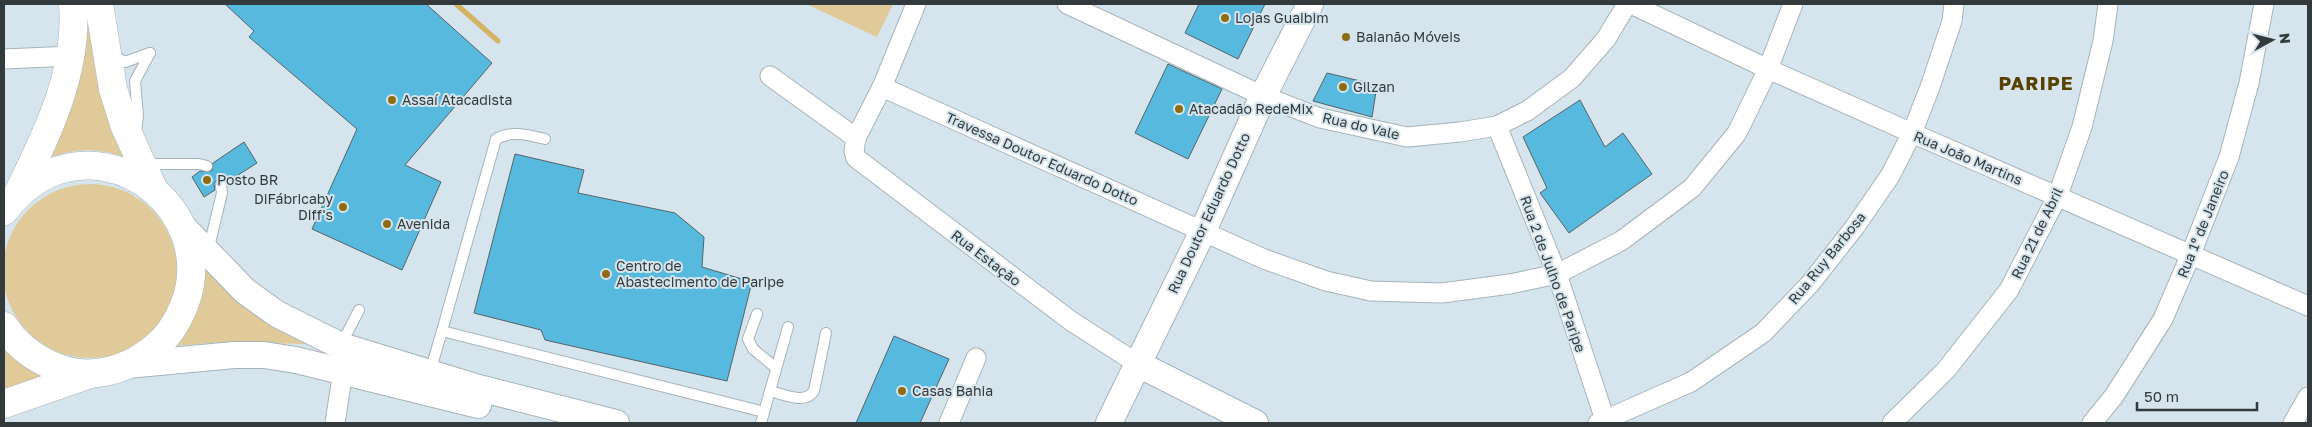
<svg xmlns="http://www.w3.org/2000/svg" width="2312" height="427" font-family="'Golos Text',sans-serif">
<rect width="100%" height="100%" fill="#d6e5ed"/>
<g fill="#e0ca9a">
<path d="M 84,4 L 128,159 C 100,147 74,148 46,159 Z"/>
<polygon points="806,4 893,4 877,37"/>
<circle cx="90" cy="271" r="87"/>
<polygon points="203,264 302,336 306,344 223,342 173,346"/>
<polygon points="4,346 51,377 4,388"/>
</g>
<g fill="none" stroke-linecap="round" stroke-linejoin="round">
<polyline stroke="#d5b365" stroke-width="5" points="456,4 498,41"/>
</g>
<g fill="#58b9de" stroke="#556369">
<polygon points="225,4 426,4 492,63 405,165 441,182 402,270 312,229 357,129 249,37 254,31"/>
<polygon points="1199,4 1265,4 1238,59 1185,33"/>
<polygon points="1168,64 1222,89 1188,159 1135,133"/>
<polygon points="1327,73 1377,85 1372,117 1313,101"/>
<polygon points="1580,100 1605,147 1623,133 1652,174 1569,233 1540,193 1547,188 1523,137"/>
<polygon points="244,142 257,163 227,182 223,180 217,180 214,184 215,190 204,197 192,177 200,171 212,171 213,163"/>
<polygon points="515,154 584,170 578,193 675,213 704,237 702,267 752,282 727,381 545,340 541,330 474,313"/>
<polygon points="894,336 949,359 920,423 856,423"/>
</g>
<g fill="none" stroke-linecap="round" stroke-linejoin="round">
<g stroke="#a5b4bb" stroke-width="12">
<g id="service">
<polyline points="113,55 125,62 150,53"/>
<polyline points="136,133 138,116 135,81 150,53"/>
<polyline points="144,164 199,164 207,166"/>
<polyline points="208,251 222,193 221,186"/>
<polyline points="757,314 748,339 753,349 776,368"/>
<path d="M 442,331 L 496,139 C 512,130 528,135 545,139"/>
<polyline points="341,345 359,310"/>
<polyline points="430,372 442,331 764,412"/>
<path d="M 770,391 C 783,394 805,405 814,391 L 826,333"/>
<polyline points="761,423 788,327"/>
</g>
</g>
<g stroke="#a5b4bb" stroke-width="21">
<g id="minor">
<polyline points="916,4 882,87 856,138 854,151 856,158 1071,321 1138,364"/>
<polyline points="1067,4 1263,96 1320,118 1407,137 1460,132 1497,126 1527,111 1572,78 1606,39 1627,4"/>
<polyline points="1631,4 1768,69 1912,133 2308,306"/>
<polyline points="4,59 72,56"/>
<polyline points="770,76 856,138"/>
<polyline points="882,87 1264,259 1326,281 1371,291 1442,293 1510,284 1557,274 1621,241 1692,188 1737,133 1768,69 1793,4"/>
<polyline points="1497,126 1557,274 1606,423"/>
<polyline points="335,423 343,371"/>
<polyline points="949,423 976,358"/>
<polyline points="1598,423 1691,382 1763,333 1810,284 1854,228 1890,176 1912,133 1930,87 1952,21 1954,4"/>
<polyline points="1892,423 1946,370 2009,290 2058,195 2082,127 2103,41 2108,4"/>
<polyline points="2092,423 2114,396 2163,319 2191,254 2229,157 2249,83 2264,4"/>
<polyline points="2293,423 2308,397"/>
</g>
</g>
<g stroke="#a5b4bb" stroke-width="28">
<g id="secondary">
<polyline points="183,227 245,291 277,314 341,346 475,387 616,423"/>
<polyline points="1138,364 1255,423"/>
<polyline points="127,365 234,355 264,355 296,360 478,405"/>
<polyline points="1109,423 1203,231 1263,96 1310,4"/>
</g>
</g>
<g stroke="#a5b4bb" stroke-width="29">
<g id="primary">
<polyline points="99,4 113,89 125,127 153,188"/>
<path d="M 19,191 C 48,132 78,72 73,4"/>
<path d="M 4,211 C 15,197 29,183 46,175 C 124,139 209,213 188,294 C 183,311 175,327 163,340 C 145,358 122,370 97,373 C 61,377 23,355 4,326"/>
<polyline points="4,404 90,374"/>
</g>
</g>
<use href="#service" stroke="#fff" stroke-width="10"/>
<use href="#minor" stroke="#fff" stroke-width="19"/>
<use href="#secondary" stroke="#fff" stroke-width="26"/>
<use href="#primary" stroke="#fff" stroke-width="28"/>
</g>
<g fill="#8e6d11" stroke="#d6e5ed" stroke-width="2">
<circle cx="1225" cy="18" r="5"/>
<circle cx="1346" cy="37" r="5"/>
<circle cx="1343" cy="87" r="5"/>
<circle cx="392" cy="100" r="5"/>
<circle cx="1179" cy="109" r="5"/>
<circle cx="207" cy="180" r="5"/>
<circle cx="343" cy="207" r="5"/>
<circle cx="387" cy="224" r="5"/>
<circle cx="606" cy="274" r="5"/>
<circle cx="902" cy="391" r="5"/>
</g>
<g text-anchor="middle" stroke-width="4" stroke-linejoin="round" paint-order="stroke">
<g font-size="14" fill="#333a3c" stroke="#d6e5ed" text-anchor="start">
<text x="1235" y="23">Lojas Guaibim</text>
<text x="1356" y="42">Baianão Móveis</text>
<text x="1353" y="92">Gilzan</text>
<text x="402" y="105">Assaí Atacadista</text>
<text x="1189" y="114">Atacadão RedeMix</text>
<text x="217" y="185">Posto BR</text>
<text x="333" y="204" text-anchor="end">DiFábricaby<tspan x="333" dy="16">Diff's</tspan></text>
<text x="397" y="229">Avenida</text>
<text x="616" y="271">Centro de<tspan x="616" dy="16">Abastecimento de Paripe</tspan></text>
<text x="912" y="396">Casas Bahia</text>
</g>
<g font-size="14" fill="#333a3c" stroke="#d6e5ed">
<text transform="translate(1361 126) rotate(13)" y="5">Rua do Vale</text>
<text transform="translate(1968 158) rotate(23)" y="5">Rua João Martins</text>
<text transform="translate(1042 159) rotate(24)" y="5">Travessa Doutor Eduardo Dotto</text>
<text transform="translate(1209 213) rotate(-65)" y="5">Rua Doutor Eduardo Dotto</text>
<text transform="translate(2203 224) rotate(-68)" y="5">Rua 1º de Janeiro</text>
<text transform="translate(2037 233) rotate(-64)" y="5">Rua 21 de Abril</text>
<text transform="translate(986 258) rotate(37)" y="5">Rua Estação</text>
<text transform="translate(1827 258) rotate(-51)" y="5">Rua Ruy Barbosa</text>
<text transform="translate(1553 274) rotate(70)" y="5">Rua 2 de Julho de Paripe</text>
</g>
<g font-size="19" font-weight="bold" letter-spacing="1" fill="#594201" stroke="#d6e5ed">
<text x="2036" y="90">PARIPE</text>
</g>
</g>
<rect width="2312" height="427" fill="none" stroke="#333a3c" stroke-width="10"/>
<g transform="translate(2272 40) rotate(83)" stroke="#d6e5ed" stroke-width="4" paint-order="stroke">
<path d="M0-4L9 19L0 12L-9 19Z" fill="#333a3c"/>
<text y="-8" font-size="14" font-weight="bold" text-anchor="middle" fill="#333a3c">N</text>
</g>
<path d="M2137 402v8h120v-8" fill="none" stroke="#333a3c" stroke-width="2.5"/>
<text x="2144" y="402" font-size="15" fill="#333a3c" stroke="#d6e5ed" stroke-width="4" paint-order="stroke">50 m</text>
</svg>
